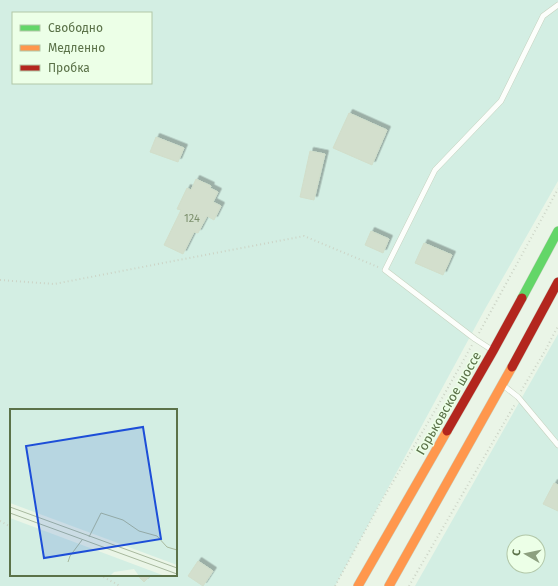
<svg xmlns="http://www.w3.org/2000/svg" width="558" height="586" font-family="'Fira Sans',sans-serif">
<defs>
<filter id="shadow"><feDropShadow dx="3.5" dy="-3.5" stdDeviation="0" flood-color="#0004"/></filter>
</defs>
<rect width="100%" height="100%" fill="#eaf5e7"/>
<g fill="#d3eee3" fill-rule="evenodd">
<path d="M 0,0 L 558,0 L 558,181 L 485,309 L 335,586 L 0,586 ZM 13,13 L 151,13 L 151,83 L 13,83 ZM 11,410 L 176,410 L 176,575 L 11,575 Z"/>
<path d="M 558,334 L 558,586 L 415,586 ZM 514,542 L 538,542 L 538,566 L 514,566 Z"/>
</g>
<g fill="#d3dfcd" stroke="#d1deca" filter="url(#shadow)">
<polygon points="349,113 387,130 372,165 333,148"/>
<polygon points="156,137 184,148 178,162 150,152"/>
<polygon points="310,151 325,154 314,200 300,197"/>
<polygon points="196,179 211,186 210,188 218,192 213,202 221,206 214,220 207,216 198,233 194,232 183,254 164,245 181,210 177,209 187,188 191,190"/>
<polygon points="371,231 389,239 383,253 365,245"/>
<polygon points="424,243 452,255 443,275 415,263"/>
<polygon points="554,483 558,485 558,511 543,504"/>
<polygon points="198,561 213,571 203,586 188,576"/>
<polygon points="137,575 151,575 144,582"/>
</g>
<g fill="none" stroke-linecap="round" stroke-linejoin="round">
<g stroke="#c6d2bf" stroke-width="6">
<g id="lane">
<polyline points="492,350 475,339 385,270 435,170 501,101 543,16 558,5"/>
<polyline points="504,386 518,397 558,445"/>
</g>
</g>
<g stroke="#c8d1c1" stroke-width="10">
<polyline id="fast" points="522,298 558,231"/>
</g>
<g stroke="#c8d1c1" stroke-width="10">
<g id="slow">
<polyline points="358,586 447,431"/>
<polyline points="389,586 512,367"/>
</g>
</g>
<g stroke="#c8d1c1" stroke-width="10">
<g id="jam">
<polyline points="512,367 558,282"/>
<polyline points="447,431 493,351 522,298"/>
</g>
</g>
<g stroke="#ccd4c6" stroke-width="2" stroke-dasharray="1 3" stroke-linecap="butt">
<polyline points="0,280 54,284 304,236 378,267"/>
<polyline points="479,333 558,189"/>
<polyline points="521,391 545,351 558,326"/>
<polyline points="0,521 11,527"/>
<polyline points="100,575 120,586"/>
<polyline points="335,586 381,502 436,409 472,345"/>
<polyline points="409,586 515,404"/>
</g>
<use href="#lane" stroke="#fcfefb" stroke-width="5"/>
<use href="#fast" stroke="#63d668" stroke-width="9"/>
<use href="#slow" stroke="#ff974d" stroke-width="9"/>
<use href="#jam" stroke="#b3261e" stroke-width="9"/>
</g>
<g text-anchor="middle" stroke-width="3" stroke-linejoin="round" paint-order="stroke">
<g font-size="11" fill="#7c906d">
<text x="192" y="222">124</text>
</g>
<g font-size="13" fill="#5b7249" stroke="#ecffe7">
<text transform="translate(448 403) rotate(-60)" y="5">Горьковское шоссе</text>
</g>
</g>
<g transform="translate(10 409)">
<rect width="167" height="167" fill="#eaf5e7"/>
<path d="M 0,0 L 167,0 L 167,156 L 0,94 ZM 0,109 L 155,167 L 129,167 L 124,160 L 104,163 L 100,167 L 0,167 Z" fill="#d3eee3"/>
<path fill="none" stroke="#a8b99e" stroke-width="1" d="M 0,98 L 167,159M 0,104 L 167,165M 79,128 L 91,104 L 113,111 L 129,122 L 147,127 L 157,138 L 167,141M 58,153 L 60,147 L 72,131"/>
<path fill="#1d4ed8" fill-opacity="0.15" stroke="#1d4ed8" stroke-width="2" d="M 133,18 L 151,130 L 34,149 L 16,37 Z"/>
<rect width="167" height="167" fill="none" stroke="#5b7249" stroke-width="2"/>
</g>
<rect x="12" y="12" width="140" height="72" fill="#ecffe7" stroke="#b2c7a8"/>
<rect x="20" y="25" width="20" height="6" fill="#63d668" stroke="#b2c7a8"/>
<text x="48" y="32" font-size="12" fill="#5b7249">Свободно</text>
<rect x="20" y="45" width="20" height="6" fill="#ff974d" stroke="#b2c7a8"/>
<text x="48" y="52" font-size="12" fill="#5b7249">Медленно</text>
<rect x="20" y="65" width="20" height="6" fill="#b3261e" stroke="#b2c7a8"/>
<text x="48" y="72" font-size="12" fill="#5b7249">Пробка</text>
<g transform="translate(526 554) rotate(279)"><circle r="19" fill="#ecffe7" stroke="#b2c7a8"/>
<path d="M0-3L7 15L0 10L-7 15Z" fill="#8da080"/>
<text y="-6" font-size="11" font-weight="bold" text-anchor="middle" fill="#5b7249">С</text>
</g>
</svg>
